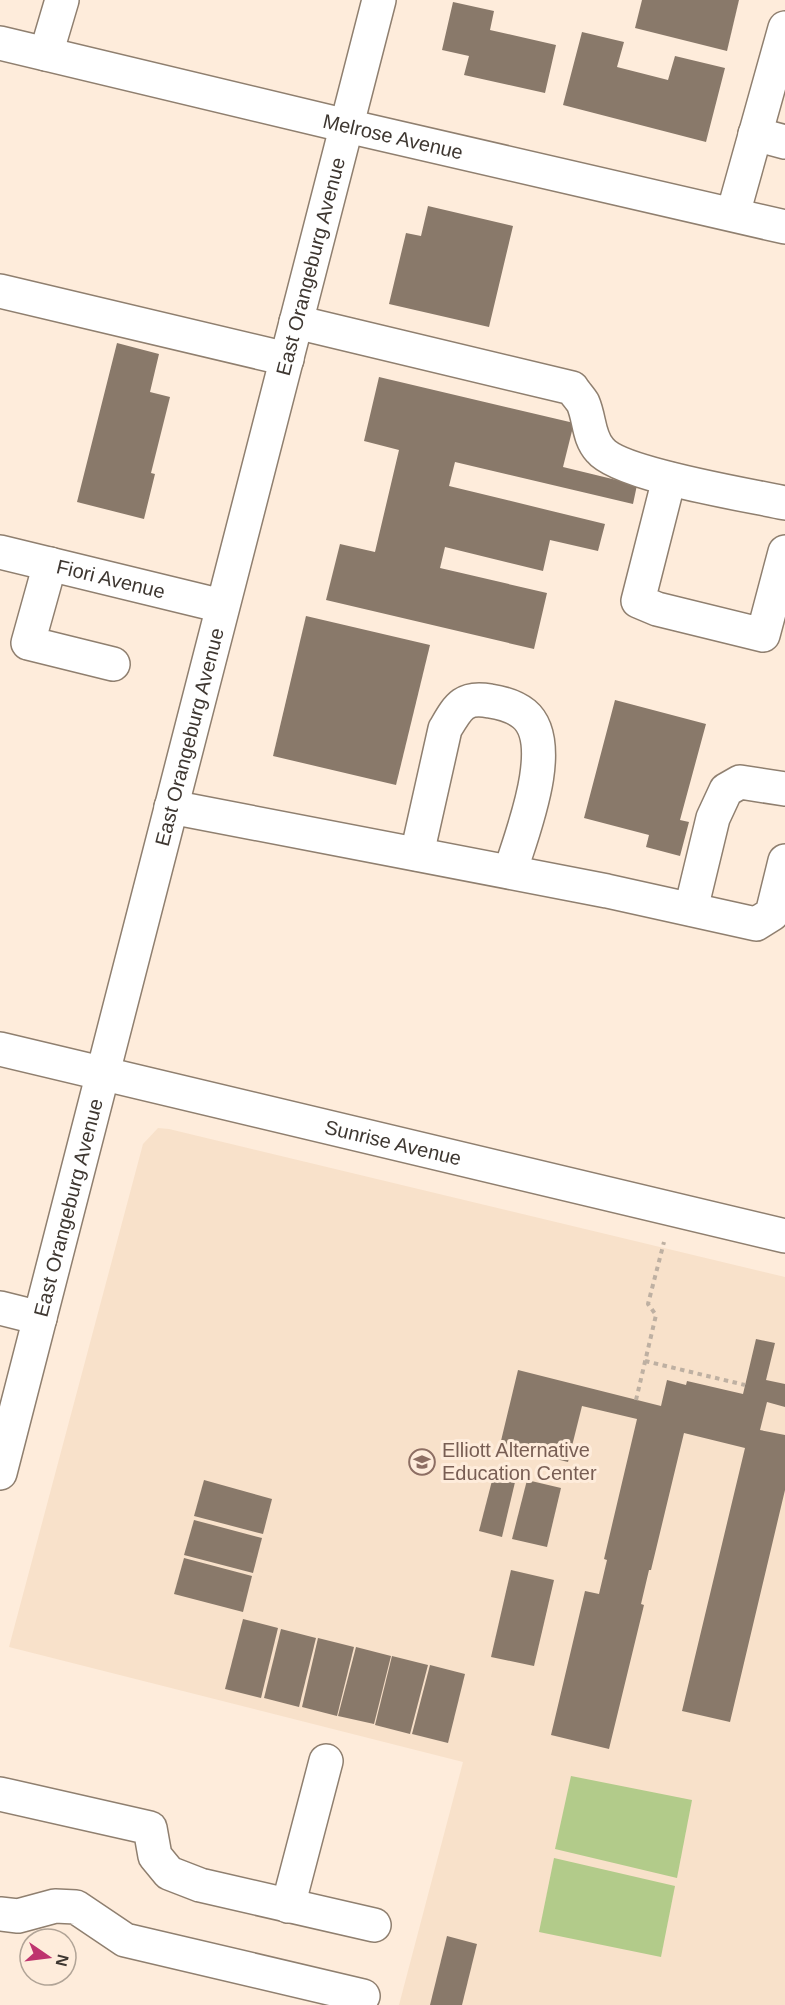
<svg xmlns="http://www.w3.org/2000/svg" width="785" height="2005" font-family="Arial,sans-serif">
<rect width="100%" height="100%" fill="#feecdb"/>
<polygon fill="#f8e1ca" points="158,1128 169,1129 785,1277 785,2005 399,2005 463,1762 9,1647 143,1144"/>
<g fill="#b2cb8a">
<polygon points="571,1776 692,1800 677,1878 555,1849"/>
<polygon points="554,1858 675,1886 661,1957 539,1932"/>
</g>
<g fill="#89796a">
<polygon points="642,0 739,0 727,51 635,28"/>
<polygon points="453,2 494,11 490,30 556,45 545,93 464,75 469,56 442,50"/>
<polygon points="582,32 624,42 617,67 668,80 675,56 725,68 706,142 563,105"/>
<polygon points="428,206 513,226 489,327 389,304 406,233 421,236"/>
<polygon points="117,343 159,354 150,392 170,397 151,473 155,474 144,519 77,502"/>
<polygon points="379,377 574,423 563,467 637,485 633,504 455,462 449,486 605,524 598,551 550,540 543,571 445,547 440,568 547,593 534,649 326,600 340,544 375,552 399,450 364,441"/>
<polygon points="306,616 430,645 396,785 273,756"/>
<polygon points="615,700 706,724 680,820 689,822 680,856 646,847 649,835 584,818"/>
<polygon points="756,1339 775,1343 766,1380 785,1384 785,1407 767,1402 760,1430 785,1435 785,1490 730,1722 682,1711 745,1448 684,1433 651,1570 649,1570 641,1604 644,1605 609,1749 551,1735 585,1591 599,1594 607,1560 604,1559 637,1419 582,1406 568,1462 500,1445 518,1370 661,1406 667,1380 686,1385 687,1381 743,1394"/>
<polygon points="494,1473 516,1478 502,1537 479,1531"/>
<polygon points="204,1480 272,1499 263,1534 194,1516"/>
<polygon points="527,1480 561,1488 547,1547 512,1539"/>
<polygon points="194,1520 262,1538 253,1573 184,1555"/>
<polygon points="184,1558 252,1576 243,1612 174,1594"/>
<polygon points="511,1570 554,1580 534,1666 491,1657"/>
<polygon points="243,1619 278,1628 261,1698 225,1689"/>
<polygon points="281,1629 316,1638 299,1707 264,1698"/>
<polygon points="318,1638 354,1647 337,1716 302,1707"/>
<polygon points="356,1647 391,1656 374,1724 338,1716"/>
<polygon points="392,1656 428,1665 410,1734 375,1725"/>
<polygon points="430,1665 465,1674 448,1743 412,1734"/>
<polygon points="447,1936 477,1944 462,2005 430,2005"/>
</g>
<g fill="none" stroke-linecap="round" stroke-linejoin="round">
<g stroke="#8f7f6f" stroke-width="36">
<g id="minor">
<path id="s1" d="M 0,43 L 347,126 L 785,227"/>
<polyline points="46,54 62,0"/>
<polyline points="755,134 785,142"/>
<polyline points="733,214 785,28"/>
<polyline points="0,291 287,359"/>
<path d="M 296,322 L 572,388 C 575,393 580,398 583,403 C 590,419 588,437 600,450 C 620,475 749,495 785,503"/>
<polyline points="669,479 638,601 657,609 763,635 785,552"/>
<path id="s2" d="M 0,552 L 222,606"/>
<polyline points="50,564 28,643 113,664"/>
<polyline points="171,807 607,891 756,924 772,914 785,861"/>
<path d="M 417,854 L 445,729 C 458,707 463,696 490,701 C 503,703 514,706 524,714 C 559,743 521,836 510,872"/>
<polyline points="691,909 713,818 726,790 740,782 785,789"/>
<path id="s3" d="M 0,1049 L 785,1236"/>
<polyline points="0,1308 40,1318"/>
<path id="s4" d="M 0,1473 L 379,0"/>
<polyline points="0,1794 150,1828 155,1856 169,1873 200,1885 374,1925"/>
<polyline points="288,1906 326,1761"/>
<polyline points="0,1914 18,1916 55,1906 76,1907 125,1940 363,1996"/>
</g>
</g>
<g stroke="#beb0a2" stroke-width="4" stroke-dasharray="4.5 4.5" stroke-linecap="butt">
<polyline points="645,1361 745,1385"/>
<polyline points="636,1400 656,1315 648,1304 664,1242"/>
</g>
<use href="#minor" stroke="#fff" stroke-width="33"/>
</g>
<defs>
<g id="school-ring" transform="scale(1.35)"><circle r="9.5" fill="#feecdb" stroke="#8d6e63" stroke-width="1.5"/><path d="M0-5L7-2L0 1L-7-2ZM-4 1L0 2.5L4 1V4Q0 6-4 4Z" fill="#8d6e63"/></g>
</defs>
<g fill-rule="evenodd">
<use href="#school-ring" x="422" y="1462"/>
</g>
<g text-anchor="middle" stroke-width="6" stroke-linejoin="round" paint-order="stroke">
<g font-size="20" fill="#3e3731" stroke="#feecdb">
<text dy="7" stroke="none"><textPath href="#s1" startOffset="404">Melrose Avenue</textPath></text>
<text dy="7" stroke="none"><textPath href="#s4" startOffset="1246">East Orangeburg Avenue</textPath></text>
<text dy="7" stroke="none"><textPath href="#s2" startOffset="114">Fiori Avenue</textPath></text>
<text dy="7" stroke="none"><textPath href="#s4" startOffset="760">East Orangeburg Avenue</textPath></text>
<text dy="7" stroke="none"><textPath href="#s3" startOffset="404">Sunrise Avenue</textPath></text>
<text dy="7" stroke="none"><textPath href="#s4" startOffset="274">East Orangeburg Avenue</textPath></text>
</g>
<g font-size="20" fill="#785e54" stroke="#feecdb" text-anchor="start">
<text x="442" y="1457">Elliott Alternative<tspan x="442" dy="23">Education Center</tspan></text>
</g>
</g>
<g transform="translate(48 1957) rotate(104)"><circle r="28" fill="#feecdb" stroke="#b1a497" stroke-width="1.5"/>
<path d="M0-4.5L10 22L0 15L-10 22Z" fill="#be346e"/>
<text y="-9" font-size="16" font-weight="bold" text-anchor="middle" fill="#3e3731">N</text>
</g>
</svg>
